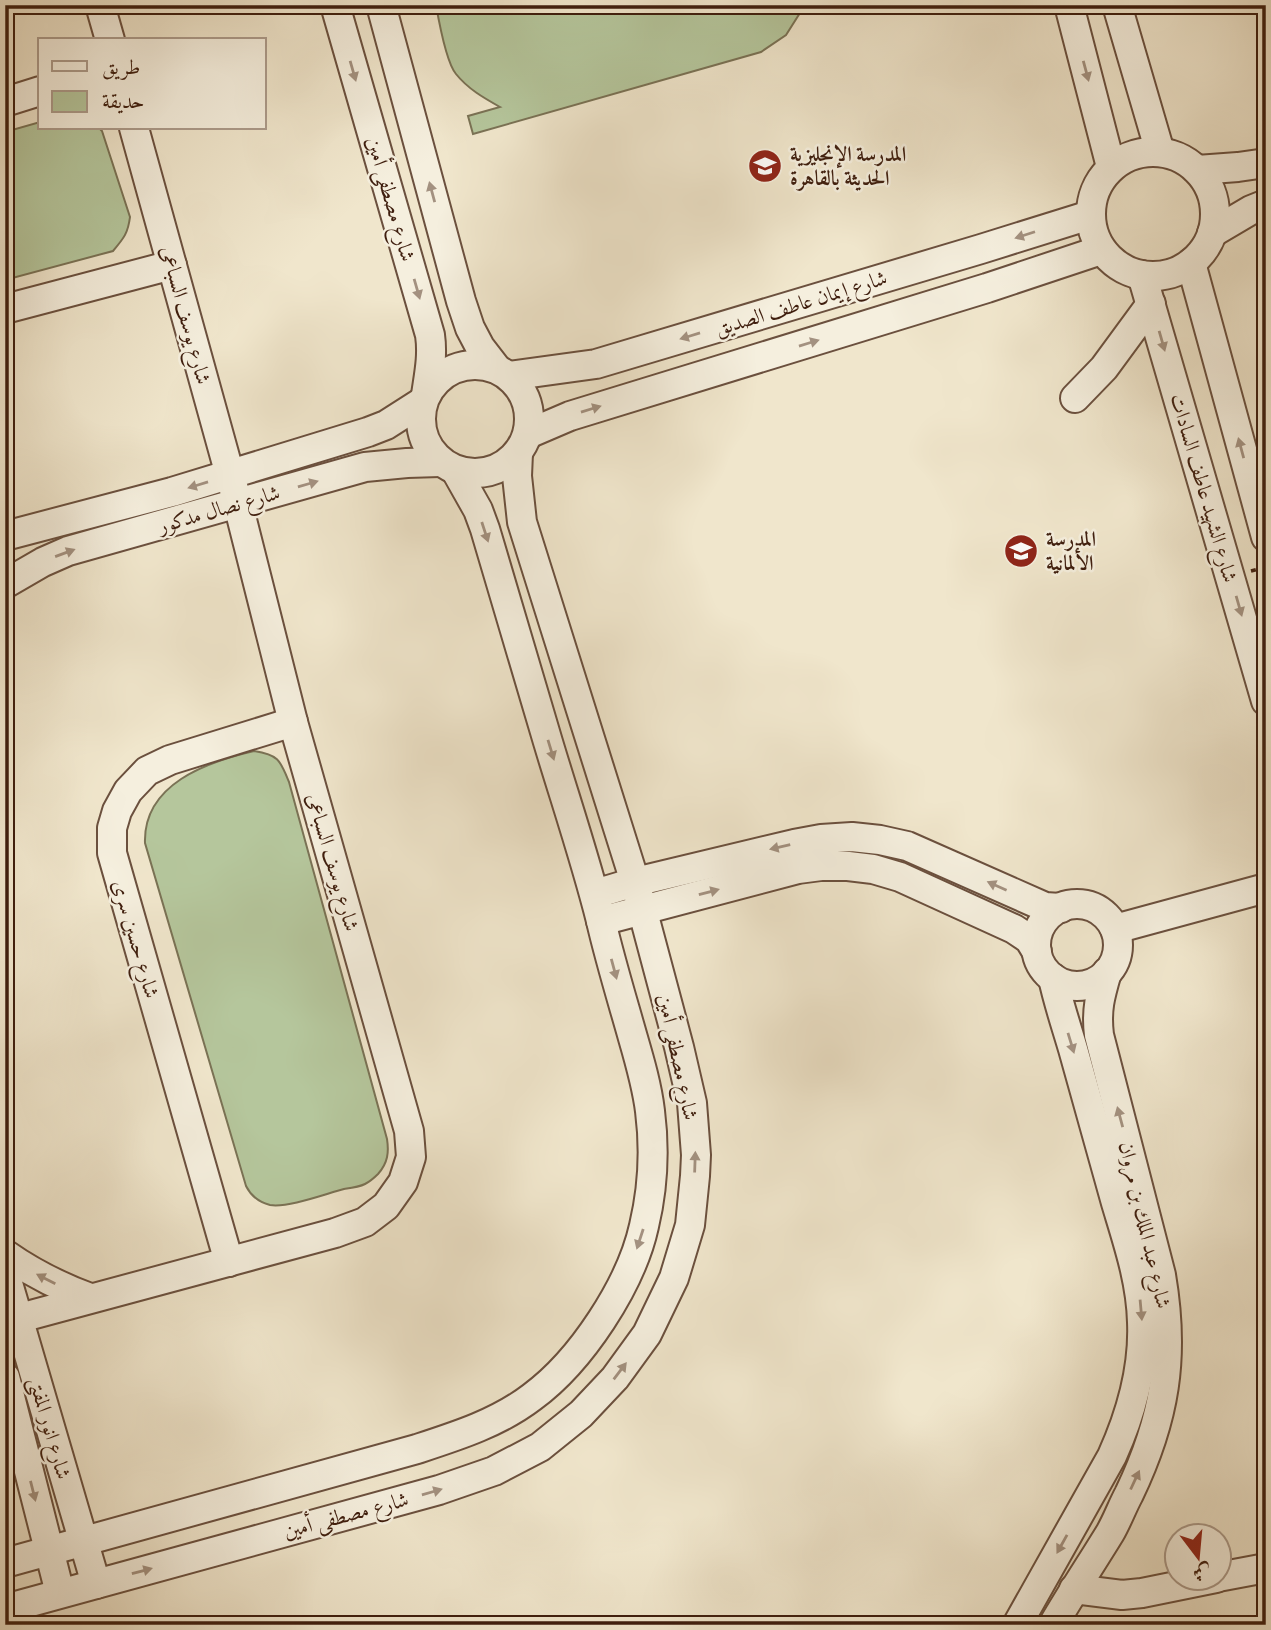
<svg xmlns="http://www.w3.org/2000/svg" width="1271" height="1630" font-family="'IM FELL Great Primer',Amiri,serif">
<rect width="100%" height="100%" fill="#f0e6cc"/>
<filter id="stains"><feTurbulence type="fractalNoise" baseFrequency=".00286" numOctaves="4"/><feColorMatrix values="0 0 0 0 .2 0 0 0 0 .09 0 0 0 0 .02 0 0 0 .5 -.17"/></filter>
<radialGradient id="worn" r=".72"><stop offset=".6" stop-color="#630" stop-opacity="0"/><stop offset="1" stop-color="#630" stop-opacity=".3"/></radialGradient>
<g fill="#b5c69c" stroke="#7a7255" stroke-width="2">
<path d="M 436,5 L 805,5 L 786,35 L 761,52 L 473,134 L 468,116 L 500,107 C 484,98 468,89 456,74 C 446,62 439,22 436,5 Z"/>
<path d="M 40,122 L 40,128 L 99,128 L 102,131 L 130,217 C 128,233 124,238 113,251 L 5,280 L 5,132 Z"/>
<path d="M 254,751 C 279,755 280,760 289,782 L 387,1139 C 389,1152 388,1163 378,1174 C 375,1177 369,1182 365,1184 C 359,1187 351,1188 344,1189 C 325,1194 288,1208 270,1205 C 258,1202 251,1196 246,1186 L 145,843 C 143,784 207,762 254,751 Z"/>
</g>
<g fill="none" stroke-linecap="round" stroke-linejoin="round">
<g stroke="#6b503e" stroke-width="32">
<g id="minor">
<polyline points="100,5 110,40"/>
<path d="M 335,5 L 430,335 C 433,356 429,374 426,395"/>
<polyline points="381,5 461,301 470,328 480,347 497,369"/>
<polyline points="1069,5 1111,167"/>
<polyline points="1117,5 1160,152"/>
<polyline points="5,102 40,91"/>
<circle cx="1153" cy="214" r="62"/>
<polyline points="1197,170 1238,167 1266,163"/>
<polyline points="1212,233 1251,210 1266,204"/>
<polyline points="1191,263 1266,537"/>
<polyline points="1142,275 1266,701"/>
<polyline points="5,309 172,265"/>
<circle cx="475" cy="419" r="54"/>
<polyline points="509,376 596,364 981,249 1090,215"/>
<polyline points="1075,398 1104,368 1151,304"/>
<polyline points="528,434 570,416 987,288 1101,250"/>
<polyline points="5,536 172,492 368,432 386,425 422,402"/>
<polyline points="5,584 43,562 68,551 365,467 407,463 440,462"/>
<polyline points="595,894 635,882 794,844 821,839 852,837 880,840 907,846 1045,907 1061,908"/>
<circle cx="1077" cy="945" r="41"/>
<polyline points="601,921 798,869 821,866 848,866 873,869 900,877 1014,929 1029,939 1037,952"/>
<polyline points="1115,929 1266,888"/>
<path d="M 5,1254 C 32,1273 60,1287 90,1298"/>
<polyline points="229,1262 112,853 112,828 117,811 128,791 147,771 170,760 293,722"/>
<polyline points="5,1273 96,1584"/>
<polyline points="5,1322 335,1233 365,1222 386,1206 403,1182 411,1157 409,1131 293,722 238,504 134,128"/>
<polyline points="5,1377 60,1593"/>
<path d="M 5,1563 L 417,1449 C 457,1436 498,1423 532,1397 C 581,1361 631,1285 644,1226 C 653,1188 655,1150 650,1111 C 647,1086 640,1062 633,1038 C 622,999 610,960 601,921 C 586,861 566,802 548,742 C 527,671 506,600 485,529 L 478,510 L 456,471"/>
<polyline points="1218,1577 1266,1568"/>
<polyline points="1074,1589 1122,1595 1142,1593 1216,1578"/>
<polyline points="5,1609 439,1490 494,1471 540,1447 581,1414 615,1378 647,1334 674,1278 690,1225 695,1176 696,1155 692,1103 679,1047 635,882 522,522 517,476 518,453"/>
<path d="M 1017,1625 L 1112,1456 C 1131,1414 1144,1369 1142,1322 C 1141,1281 1128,1243 1116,1203 C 1102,1152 1088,1101 1073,1049 C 1066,1025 1058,1002 1053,978"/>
<path d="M 1053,1625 C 1071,1594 1091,1564 1110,1533 C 1117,1521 1122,1507 1129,1494 C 1165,1419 1175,1357 1161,1275 L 1099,1035 C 1096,1010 1100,996 1107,972"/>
</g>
</g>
<polyline stroke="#3f1e0e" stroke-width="3.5" stroke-dasharray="5 3.5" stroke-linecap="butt" points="1251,571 1266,567"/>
<use href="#minor" stroke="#f5efde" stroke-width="28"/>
</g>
<defs><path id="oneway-solid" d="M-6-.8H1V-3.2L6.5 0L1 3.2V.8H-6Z" transform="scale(1.75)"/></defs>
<g fill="#a39180">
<use href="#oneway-solid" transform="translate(353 71) rotate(74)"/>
<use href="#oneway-solid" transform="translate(1086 71) rotate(75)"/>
<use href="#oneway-solid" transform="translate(432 192) rotate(-105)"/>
<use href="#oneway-solid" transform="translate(1025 235) rotate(162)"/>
<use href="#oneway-solid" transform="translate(417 289) rotate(74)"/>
<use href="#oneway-solid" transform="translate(690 336) rotate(163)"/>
<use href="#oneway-solid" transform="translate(1162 341) rotate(74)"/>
<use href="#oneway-solid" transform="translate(809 343) rotate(-17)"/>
<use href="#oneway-solid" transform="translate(591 409) rotate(-17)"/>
<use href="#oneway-solid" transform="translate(1241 448) rotate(-105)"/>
<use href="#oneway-solid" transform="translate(308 484) rotate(-16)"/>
<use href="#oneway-solid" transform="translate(198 485) rotate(163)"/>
<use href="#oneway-solid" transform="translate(485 532) rotate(72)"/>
<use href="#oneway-solid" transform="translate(65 553) rotate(-20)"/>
<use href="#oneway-solid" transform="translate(1239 606) rotate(74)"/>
<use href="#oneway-solid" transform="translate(551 750) rotate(73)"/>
<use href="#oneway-solid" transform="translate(780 847) rotate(167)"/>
<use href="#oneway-solid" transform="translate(997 886) rotate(-156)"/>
<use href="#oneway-solid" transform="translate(709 892) rotate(-15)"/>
<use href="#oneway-solid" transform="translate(614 969) rotate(75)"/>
<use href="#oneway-solid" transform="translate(1071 1043) rotate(73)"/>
<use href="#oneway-solid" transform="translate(1120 1117) rotate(-105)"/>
<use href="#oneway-solid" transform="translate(695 1162) rotate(-88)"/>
<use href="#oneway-solid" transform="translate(640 1239) rotate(108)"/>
<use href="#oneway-solid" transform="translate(46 1279) rotate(-153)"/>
<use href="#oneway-solid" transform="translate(1141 1310) rotate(85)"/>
<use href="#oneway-solid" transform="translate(620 1371) rotate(-53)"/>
<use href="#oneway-solid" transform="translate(1135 1480) rotate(-65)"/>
<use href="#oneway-solid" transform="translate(33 1491) rotate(76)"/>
<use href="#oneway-solid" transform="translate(432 1492) rotate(-16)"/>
<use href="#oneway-solid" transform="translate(1062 1544) rotate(119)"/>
<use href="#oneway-solid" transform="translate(142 1571) rotate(-15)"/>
</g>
<defs>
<g id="school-disc" transform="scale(1.75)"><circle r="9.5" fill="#8f2418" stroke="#f5efde"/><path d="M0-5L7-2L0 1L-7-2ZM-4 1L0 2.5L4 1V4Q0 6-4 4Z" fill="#fff"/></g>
</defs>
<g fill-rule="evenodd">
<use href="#school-disc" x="765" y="166"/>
<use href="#school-disc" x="1021" y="551"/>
</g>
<g text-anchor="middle" stroke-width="5" stroke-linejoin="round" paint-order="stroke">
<g font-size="21" font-weight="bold" fill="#3f1e0e" stroke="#f5efde" text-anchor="start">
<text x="790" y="161">المدرسة الإنجليزية<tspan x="790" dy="24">الحديثة بالقاهرة</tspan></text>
<text x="1046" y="546">المدرسة<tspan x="1046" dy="24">الألمانية</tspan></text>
</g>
<g font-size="21" fill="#3f1e0e" stroke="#f5efde">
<text transform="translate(391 199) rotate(74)" y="7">شارع مصطفى أمين</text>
<text transform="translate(801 303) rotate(-17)" y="7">شارع إيمان عاطف الصديق</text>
<text transform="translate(186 315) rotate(75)" y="7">شارع يوسف السباعى</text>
<text transform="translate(1204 488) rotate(74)" y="7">شارع الشهيد عاطف السادات</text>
<text transform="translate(219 509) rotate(-16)" y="7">شارع نصال مدكور</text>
<text transform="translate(333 862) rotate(74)" y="7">شارع يوسف السباعى</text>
<text transform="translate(136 939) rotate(74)" y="7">شارع حسين سرى</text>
<text transform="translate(678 1057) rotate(78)" y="7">شارع مصطفى أمين</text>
<text transform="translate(1145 1225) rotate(77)" y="7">شارع عبد الملك بن مروان</text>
<text transform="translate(50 1428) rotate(74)" y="7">شارع انور المفتى</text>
<text transform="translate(346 1515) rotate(-15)" y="7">شارع مصطفى أمين</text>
</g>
</g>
<rect width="1271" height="1630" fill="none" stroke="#f0e6cc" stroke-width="28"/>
<rect x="7" y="7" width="1257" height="1616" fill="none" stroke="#3f1e0e" stroke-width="3.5"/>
<rect x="14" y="14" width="1243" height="1602" fill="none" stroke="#3f1e0e" stroke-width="2"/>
<rect x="38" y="38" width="228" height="91" fill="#f5efde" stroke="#ac9b8b" stroke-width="2"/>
<rect x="52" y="61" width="35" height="10" fill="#f5efde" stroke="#ac9b8b" stroke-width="2"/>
<text x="102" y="74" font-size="21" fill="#3f1e0e">طريق</text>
<rect x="52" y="91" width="35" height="21" fill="#b5c69c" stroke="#ac9b8b" stroke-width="2"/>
<text x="102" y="108" font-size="21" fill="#3f1e0e">حديقة</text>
<g transform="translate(1198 1557) rotate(164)"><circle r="33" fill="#f5efde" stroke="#ac9b8b" stroke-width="2"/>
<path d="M0-5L12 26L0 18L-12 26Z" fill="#8f2418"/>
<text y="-10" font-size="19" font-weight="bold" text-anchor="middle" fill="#3f1e0e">ش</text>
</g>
<rect width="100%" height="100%" filter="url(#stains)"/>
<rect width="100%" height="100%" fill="url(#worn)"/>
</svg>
